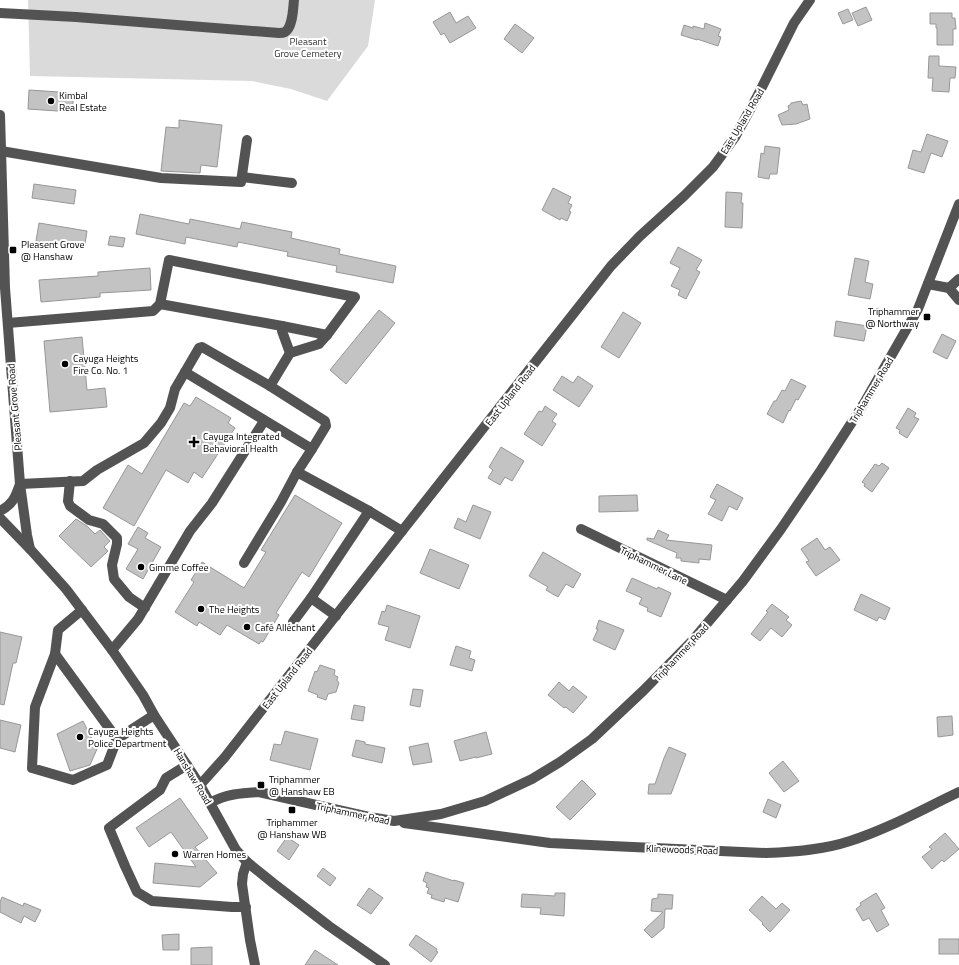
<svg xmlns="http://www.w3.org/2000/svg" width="959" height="965" font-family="'Titillium Web',sans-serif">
<rect width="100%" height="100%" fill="#fff"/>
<polygon fill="#dadada" points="28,0 375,0 368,46 327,101 291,89 252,81 30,76"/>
<g fill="#c3c3c3" stroke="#979797">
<polygon points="866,7 872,20 858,26 852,13"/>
<polygon points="848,9 853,20 843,24 838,13"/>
<polygon points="450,12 456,23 468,16 476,28 450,43 444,33 441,35 433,22"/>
<polygon points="930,13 952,13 952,18 955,18 956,29 953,29 953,45 937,45 937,28 936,28 936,24 930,24"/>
<polygon points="705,23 721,29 718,36 721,37 718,46 697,39 697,40 681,35 684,25 693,28 693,26 704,29"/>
<polygon points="515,24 534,38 522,53 504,39"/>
<polygon points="929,56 939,56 939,66 956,67 955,78 950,78 949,92 932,91 933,78 928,78"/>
<polygon points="29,90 74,93 72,112 28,109"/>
<polygon points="801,101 803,105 807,104 810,119 796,124 782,125 778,115 789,110 788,106 791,104 791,103"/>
<polygon points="179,120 222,125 217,167 201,165 200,173 161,171 166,127 179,128"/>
<polygon points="927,134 948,141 942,157 931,153 924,173 908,168 913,150 921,152"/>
<polygon points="765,146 780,148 777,174 770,174 769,179 758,177 761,153 764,154"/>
<polygon points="34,184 76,190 74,204 32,198"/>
<polygon points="553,188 571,197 568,203 572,205 569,211 571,212 567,221 561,218 560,220 542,210"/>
<polygon points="726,192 742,193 741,203 743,203 742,228 725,227"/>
<polygon points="140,214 189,224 190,219 240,229 242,222 292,232 291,238 340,249 339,254 396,266 393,283 336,272 337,266 287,256 288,252 238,242 237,247 186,237 185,244 136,234"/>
<polygon points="39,223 87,231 85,244 75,242 74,247 36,241"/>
<polygon points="110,236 125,238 123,247 108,245"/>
<polygon points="678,247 702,260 696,270 700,272 686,299 678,295 680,290 671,286 680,268 670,263"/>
<polygon points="855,258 869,261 865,282 873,284 870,299 848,295"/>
<polygon points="150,268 151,290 100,293 100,297 41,302 39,280 98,276 98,272"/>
<polygon points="379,310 395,323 346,384 330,370"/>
<polygon points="623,312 641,323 619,358 601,347"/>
<polygon points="836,321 867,326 864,341 834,336"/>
<polygon points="942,334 956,341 947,359 933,352"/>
<polygon points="82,337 87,390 105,388 107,407 50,412 44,341"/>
<polygon points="562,376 573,383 578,376 593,386 579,407 553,390"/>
<polygon points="791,379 806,386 798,400 796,399 790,411 789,410 783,423 767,414 774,401 776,401 782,390 785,391"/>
<polygon points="196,397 231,418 228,423 235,428 202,478 194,472 188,483 166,470 134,526 103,508 128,465 142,474 184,403 190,406"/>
<polygon points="545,406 557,414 552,421 556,424 542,446 524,434 539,411 542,412"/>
<polygon points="908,408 916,413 914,417 919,419 907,438 899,433 900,430 896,428"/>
<polygon points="501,447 524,461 512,481 505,477 500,485 488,478 493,470 489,467"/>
<polygon points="882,463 889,468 872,492 864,486 865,484 862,482 875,464 879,466"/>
<polygon points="717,484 743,498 737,510 729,506 722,521 708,514 716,500 710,497"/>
<polygon points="295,495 342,523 309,577 302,572 276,613 279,615 263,642 261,641 259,644 227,625 220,635 199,622 197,626 175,612 194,582 191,580 202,562 244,588 266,552 261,550"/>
<polygon points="637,495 638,511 599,512 599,496"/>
<polygon points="473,505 491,512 480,539 454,528 458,518 466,522"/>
<polygon points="76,519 87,526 95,534 100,530 110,541 104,547 108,551 91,567 59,536"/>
<polygon points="138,527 148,533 145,538 161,547 143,579 126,569 138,549 128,544"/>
<polygon points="658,530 669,535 666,540 712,545 710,560 699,559 699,563 681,561 681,558 676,558 677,553 647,540 647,538 654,539"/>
<polygon points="817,538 825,550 830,547 840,560 816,576 806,562 809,561 801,549"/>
<polygon points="430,549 469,565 459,589 420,573"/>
<polygon points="543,552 581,574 573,588 566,584 558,597 546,590 548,587 529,576"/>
<polygon points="632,578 657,589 658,587 671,593 661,617 647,611 648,608 639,604 642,598 626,591"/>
<polygon points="861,594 890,608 885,620 879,617 877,621 854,610"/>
<polygon points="772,604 789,617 786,620 792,625 782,637 771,628 760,641 751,634 768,612 766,611"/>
<polygon points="387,605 420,616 410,648 385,640 389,627 378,624 382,611 385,612"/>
<polygon points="599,620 624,630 615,650 593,640 598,629 596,629"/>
<polygon points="0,632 22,637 16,663 13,663 4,705 0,704"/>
<polygon points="456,646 471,651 469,658 475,660 472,671 450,665"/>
<polygon points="320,665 335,670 334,675 338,677 337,680 339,683 336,692 328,694 326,700 317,697 318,695 308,691 315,671 317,672"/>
<polygon points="559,682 569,691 573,686 587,697 573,713 566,707 564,708 548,695"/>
<polygon points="413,689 423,690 420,707 410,705"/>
<polygon points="354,705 365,707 363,721 351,719"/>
<polygon points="952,716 953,735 938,737 937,717"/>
<polygon points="0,720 21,725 15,752 0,748"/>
<polygon points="83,721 97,749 90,765 70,771 57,734"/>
<polygon points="285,731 318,739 310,770 270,760 274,744 281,745"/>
<polygon points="486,732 492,754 476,758 476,757 460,761 454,741"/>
<polygon points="356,740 365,742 365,744 385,748 382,763 352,756"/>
<polygon points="428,743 432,762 413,765 409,747"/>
<polygon points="669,747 686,754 671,794 648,794 649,784 655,784 664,758"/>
<polygon points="783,761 799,781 784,792 769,773"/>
<polygon points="582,780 596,794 570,820 556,807"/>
<polygon points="180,798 208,838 195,847 217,873 200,887 153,883 155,863 196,867 171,832 149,847 136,828"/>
<polygon points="768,799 781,805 776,818 763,812"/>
<polygon points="945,833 959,849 944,862 942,860 932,869 922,857 932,849 929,847"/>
<polygon points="287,837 299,845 289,860 277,851"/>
<polygon points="323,868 336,878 330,886 317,876"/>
<polygon points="426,872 454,881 454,880 464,883 458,902 445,898 444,902 431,898 432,895 427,893 429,888 426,887 427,883 423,881"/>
<polygon points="369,888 383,898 371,914 357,905"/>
<polygon points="555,893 565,893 564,916 540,914 541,908 521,907 522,894 555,896"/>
<polygon points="876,893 885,908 881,910 889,925 877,932 869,918 863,921 856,909 861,905 860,903"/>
<polygon points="658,894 673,895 672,909 665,909 664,928 652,938 644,930 663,912 651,911 652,899 658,898"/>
<polygon points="762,896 776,909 782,903 790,910 770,932 762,924 763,923 749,910"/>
<polygon points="2,897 23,906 24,903 41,910 35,922 24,916 21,923 0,912 0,902"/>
<polygon points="179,934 179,950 163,950 162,935"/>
<polygon points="416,935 437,949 436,951 438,952 431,962 409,945"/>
<rect x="939" y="939" width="20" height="15"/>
<polygon points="212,947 212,965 191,965 191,948"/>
<polygon points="315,950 338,965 305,965"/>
</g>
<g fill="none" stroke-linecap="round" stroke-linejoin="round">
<g stroke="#535353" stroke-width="10">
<path d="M 0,13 L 76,17 L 279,33 C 281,33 283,33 285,32 C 293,27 293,8 294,0"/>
<polyline points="0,115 5,288 20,484 27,535 30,549"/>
<polyline points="1,151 161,178 241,182 247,140"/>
<polyline points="242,177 292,183"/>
<polyline points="928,284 949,288 959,300"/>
<polyline points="949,288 959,279"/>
<polyline points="160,304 282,326 327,335"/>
<polyline points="8,323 153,311 160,304 169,260 355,297 327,335 319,344 290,353 270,386"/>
<polyline points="282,326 282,331 290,353"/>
<polyline points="185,372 199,348 202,347 270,386 325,421 326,426 312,449"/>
<polyline points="70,481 68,501 70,506 89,520 103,524 117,538 117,544 112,565 114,579 129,597 145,608"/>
<polyline points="20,484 83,481 97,470 144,443 161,423 170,408 175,389 185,372 312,449 297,472 369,511 402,531"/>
<path d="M 0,511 C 13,504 15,498 20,484"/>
<polyline points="0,518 30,549 66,589 112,650 143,695 154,715 200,785 236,850 247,862 273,883 329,926 385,965"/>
<polyline points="581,529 727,600"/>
<polyline points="244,563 281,502 297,472"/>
<polyline points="311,598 336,616"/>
<polyline points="82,610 58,630 55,654 35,707 32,768 73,780 107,765 117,739 154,715"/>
<polyline points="293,622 311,598 369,511"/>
<polyline points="112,650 138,619 190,531 212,503 264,421"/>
<polyline points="55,654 117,739"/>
<polyline points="187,765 166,778 160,790 109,828 125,866 137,892 152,901 232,907 246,907"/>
<polyline points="200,785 225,757 406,526 611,266 640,236 684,196 713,167 735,137 758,95 794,23 810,0"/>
<path d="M 210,803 C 226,794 241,793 259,792 L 369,817 L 394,821 L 441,814 L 485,801 L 532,779 L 560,762 L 592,739 L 644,690 L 692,641 L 743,581 L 781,529 L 821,470 L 863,405 L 918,309 L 959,204"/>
<path d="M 404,823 L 550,843 L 611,846 L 766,853 C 794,852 823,850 850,841 C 888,829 923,809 959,792"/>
<polyline points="247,862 243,874 242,884 250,940 255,965"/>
</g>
</g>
<g fill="#000" stroke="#fff" stroke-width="1.5">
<circle cx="51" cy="101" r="4"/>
<rect x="9" y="246" width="8" height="8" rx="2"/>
<rect x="923" y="313" width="8" height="8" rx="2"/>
<circle cx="65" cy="364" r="4"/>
<path d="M192 436h4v4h4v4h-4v4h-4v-4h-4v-4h4z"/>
<circle cx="141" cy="567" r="4"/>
<circle cx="201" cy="609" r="4"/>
<circle cx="247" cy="627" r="4"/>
<circle cx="80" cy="737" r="4"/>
<rect x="257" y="781" width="8" height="8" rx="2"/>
<rect x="288" y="806" width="8" height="8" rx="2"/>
<circle cx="175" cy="854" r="4"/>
</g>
<g text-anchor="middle" stroke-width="4" stroke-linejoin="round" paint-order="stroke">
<g font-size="10" fill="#313131" stroke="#fff">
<text x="308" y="45">Pleasant<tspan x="308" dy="12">Grove Cemetery</tspan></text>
</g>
<g font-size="10" fill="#000" stroke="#fff" text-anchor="start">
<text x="59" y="99">Kimbal<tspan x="59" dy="12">Real Estate</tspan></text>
<text x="21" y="248">Pleasent Grove<tspan x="21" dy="12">@ Hanshaw</tspan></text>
<text x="919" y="315" text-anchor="end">Triphammer<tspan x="919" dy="12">@ Northway</tspan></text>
<text x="73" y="362">Cayuga Heights<tspan x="73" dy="12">Fire Co. No. 1</tspan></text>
<text x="203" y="440">Cayuga Integrated<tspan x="203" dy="12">Behavioral Health</tspan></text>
<text x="149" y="571">Gimme Coffee</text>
<text x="209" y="613">The Heights</text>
<text x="255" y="631">Café Alléchant</text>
<text x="88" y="735">Cayuga Heights<tspan x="88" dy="12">Police Department</tspan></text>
<text x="269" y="783">Triphammer<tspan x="269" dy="12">@ Hanshaw EB</tspan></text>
<text x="292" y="826" text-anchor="middle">Triphammer<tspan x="292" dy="12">@ Hanshaw WB</tspan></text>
<text x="183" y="858">Warren Homes</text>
</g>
<g font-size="10" fill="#000" stroke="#fff">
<text transform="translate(742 121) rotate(-59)" y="4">East Upland Road</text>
<text transform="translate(871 390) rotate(-59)" y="4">Triphammer Road</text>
<text transform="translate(510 395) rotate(-52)" y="4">East Upland Road</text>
<text transform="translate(14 407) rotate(-95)" y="4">Pleasant Grove Road</text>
<text transform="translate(654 565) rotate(26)" y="4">Triphammer Lane</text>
<text transform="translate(681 652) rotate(-47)" y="4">Triphammer Road</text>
<text transform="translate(287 678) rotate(-52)" y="4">East Upland Road</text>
<text transform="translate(193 776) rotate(59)" y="4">Hanshaw Road</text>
<text transform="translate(353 813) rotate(12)" y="4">Triphammer Road</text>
<text transform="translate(682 849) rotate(2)" y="4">Klinewoods Road</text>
</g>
</g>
</svg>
